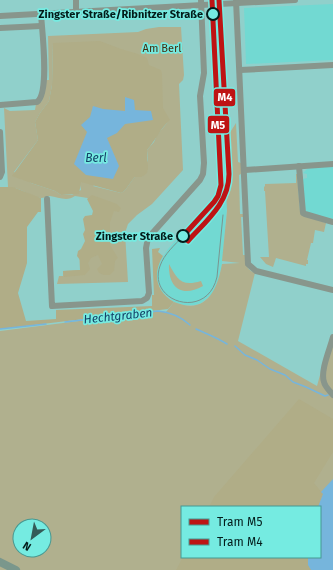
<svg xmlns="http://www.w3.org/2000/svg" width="333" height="570" font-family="'Fira Sans',sans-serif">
<rect width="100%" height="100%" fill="#90d0cb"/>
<g fill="#72d9d2">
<polygon points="333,4 333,60 246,64 244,8"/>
<polygon points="221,64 227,184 227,207 222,264 217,285 211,295 201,303 195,305 184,305 174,302 162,292 157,281 157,270 159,263 168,249 211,200 219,185 214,65"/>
<polygon points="333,166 333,219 309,213 306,211 305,208 303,179 307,178 307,174 303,173 308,168"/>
</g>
<g fill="#b0b08e" fill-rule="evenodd">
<path d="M 159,27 L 181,27 L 184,75 L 183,80 L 179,84 L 183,170 L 152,204 L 137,215 L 128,224 L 125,233 L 128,282 L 57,284 L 59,276 L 63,276 L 63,271 L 80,270 L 79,251 L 103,249 L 94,199 L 75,196 C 67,202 58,197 50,196 C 47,196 44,198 41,198 C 29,196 20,187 8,187 L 4,108 L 10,111 L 35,110 L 36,104 L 42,101 L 46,80 L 49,80 L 48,36 L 138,32 L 146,29 ZM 53,43 L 81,190 L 72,195 L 61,195 L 55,191 L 31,183 L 14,172 L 38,140 L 35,122 L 40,113 L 49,101 L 52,85 ZM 168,122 L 157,135 L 154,142 L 147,150 L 148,160 L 142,177 L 135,177 C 130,182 127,190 121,193 L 93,186 Z"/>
<path d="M 236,123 L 238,162 L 241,163 L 241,174 L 239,175 L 240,214 L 243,214 L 244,217 L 241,217 L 243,255 L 245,255 C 245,264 247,270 255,273 L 238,341 L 317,386 L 329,342 L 333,343 L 333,570 L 0,570 L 0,331 L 158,311 L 166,312 L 174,302 C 206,315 217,291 222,264 L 240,263 L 222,261 L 227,211 L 224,142 ZM 182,507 L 320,507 L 320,557 L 182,557 ZM 20,526 L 44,526 L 44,550 L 20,550 Z"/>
<polygon points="296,174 297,174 300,211 302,215 326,223 324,232 315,230 313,243 311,243 307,260 308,260 308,264 306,264 306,266 276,258 273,267 266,264 260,257 269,257 265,191 264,191 264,187 265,186 265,184 296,183"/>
<path d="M 169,264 C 177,279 181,287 201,281 L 203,286 C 182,298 168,288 169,264 Z"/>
</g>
<g fill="#b0ad87">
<path d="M 100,41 L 121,49 L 138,54 L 147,58 L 149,65 L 161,70 L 162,74 L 163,108 L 170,120 C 160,129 156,140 147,150 L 148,168 L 147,173 L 142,177 L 135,177 C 130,182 127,190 121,193 L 81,182 L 79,194 L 61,195 L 55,191 L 31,183 L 12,176 L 38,140 L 35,122 L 40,113 L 49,101 L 52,85 L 53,43 Z"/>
<path d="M 0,187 L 13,187 L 41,198 L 41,212 L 38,212 L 27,227 L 27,263 L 18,293 L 26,321 L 56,319 L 56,310 L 152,306 L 152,295 L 154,295 L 152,249 L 160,248 L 158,252 L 163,256 C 152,274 156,291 174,302 L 168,309 L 0,329 Z"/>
<polygon points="92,195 117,204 121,208 119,212 114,211 110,222 110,245 118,258 115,261 114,271 110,275 104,275 99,273 97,269 102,264 98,255 91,258 88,263 90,269 85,275 64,277 63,271 80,270 80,260 77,256 78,251 81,249 85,241 83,234 85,230 83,219 85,216 92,215 93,211 87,199"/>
<polygon points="299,399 333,419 333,452 314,483 323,494 318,507 209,507 214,497"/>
<polygon points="183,557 308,557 308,565 311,570 176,570"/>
</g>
<g fill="#76b5dc">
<polygon points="125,97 134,100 135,110 151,111 153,120 125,124 117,133 107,138 119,166 113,179 86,175 74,164 87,132 81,125 90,117 93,106 103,109 125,111"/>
<polygon points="333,479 333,570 311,570 308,565 308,557 320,557 320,507 318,507 323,494 321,492"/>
</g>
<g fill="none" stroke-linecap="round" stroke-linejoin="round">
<g stroke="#76b5dc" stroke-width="1.5">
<path d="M 65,322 L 158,311 C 170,312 181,317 190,325"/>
<polyline points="0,329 46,324"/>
<path d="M 196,329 C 207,334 216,337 227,344"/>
<polyline points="235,346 245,355 257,360 270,369 285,375 293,382 306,387 325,396 328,395"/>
</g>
<g stroke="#88968c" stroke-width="6">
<polyline points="76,0 76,12"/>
<polyline points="236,0 248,264 256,271 333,290"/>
<polyline points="0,16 295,0"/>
<polyline points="0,28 41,26"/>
<polyline points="240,70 333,65"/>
<path d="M 0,105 L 37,102 C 50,93 42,31 41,14"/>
<polyline points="0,132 2,172 0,177"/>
<polyline points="299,166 303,213 305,214 333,222"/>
<polyline points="245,170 333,164"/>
<polyline points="47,199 52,306 142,301 147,298 149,293 146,248 148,238 200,180 203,174 204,163 200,96 204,73 201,0"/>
<path d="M 333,337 C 330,349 320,371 324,382 C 325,387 330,391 333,395"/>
</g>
<polyline stroke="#7a978c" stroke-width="8" points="0,562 16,570"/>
<path stroke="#7b958f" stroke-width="1" d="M 183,236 C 175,245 164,254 160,266 C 147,302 207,321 217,277 L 223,215"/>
<g stroke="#75ebe1" stroke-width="8">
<polyline id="tram-1" points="183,236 214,202 218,196 221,185 212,0"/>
</g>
<g stroke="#75ebe1" stroke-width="8">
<path id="tram-2" d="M 188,241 C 206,221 229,203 229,174 L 219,0"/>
</g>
<use href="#tram-1" stroke="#be1414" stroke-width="5"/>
<use href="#tram-2" stroke="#be1414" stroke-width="5"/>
</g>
<g fill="#75ebe1" stroke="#031c1a" stroke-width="2">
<circle cx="213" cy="14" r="6"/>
<circle cx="183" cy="236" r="6"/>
</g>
<g text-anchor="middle" stroke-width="3.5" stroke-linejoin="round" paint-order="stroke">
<g font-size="11" font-weight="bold" fill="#031c1a" stroke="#75ebe1" text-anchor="end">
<text x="203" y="18">Zingster Straße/Ribnitzer Straße</text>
<text x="173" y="240">Zingster Straße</text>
</g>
<g font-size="11" fill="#452d10" stroke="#75ebe1">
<text x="162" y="52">Am Berl</text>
</g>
<g font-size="12" font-style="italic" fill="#123f66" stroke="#75ebe1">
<text x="96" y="162">Berl</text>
<text transform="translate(118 316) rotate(-6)" y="4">Hechtgraben</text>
</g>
</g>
<g stroke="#75ebe1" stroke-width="1.5">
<rect x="213" y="88" width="23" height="19" rx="4" fill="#be1414"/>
<rect x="207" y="115" width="23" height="19" rx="4" fill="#be1414"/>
</g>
<g font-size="11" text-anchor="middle" font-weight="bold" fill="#fff">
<text x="225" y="101">M4</text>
<text x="218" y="129">M5</text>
</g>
<rect x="181" y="506" width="140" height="52" fill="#75ebe1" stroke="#479891"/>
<rect x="189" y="519" width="20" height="6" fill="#be1414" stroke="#479891"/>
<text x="217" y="526" font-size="12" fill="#031c1a">Tram M5</text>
<rect x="189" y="539" width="20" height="6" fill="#be1414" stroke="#479891"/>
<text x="217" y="546" font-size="12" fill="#031c1a">Tram M4</text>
<g transform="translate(32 538) rotate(212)"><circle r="19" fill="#75ebe1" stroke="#479891"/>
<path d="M0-3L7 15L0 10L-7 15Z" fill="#345b58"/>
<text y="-6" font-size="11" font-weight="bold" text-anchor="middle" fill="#031c1a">N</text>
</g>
</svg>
